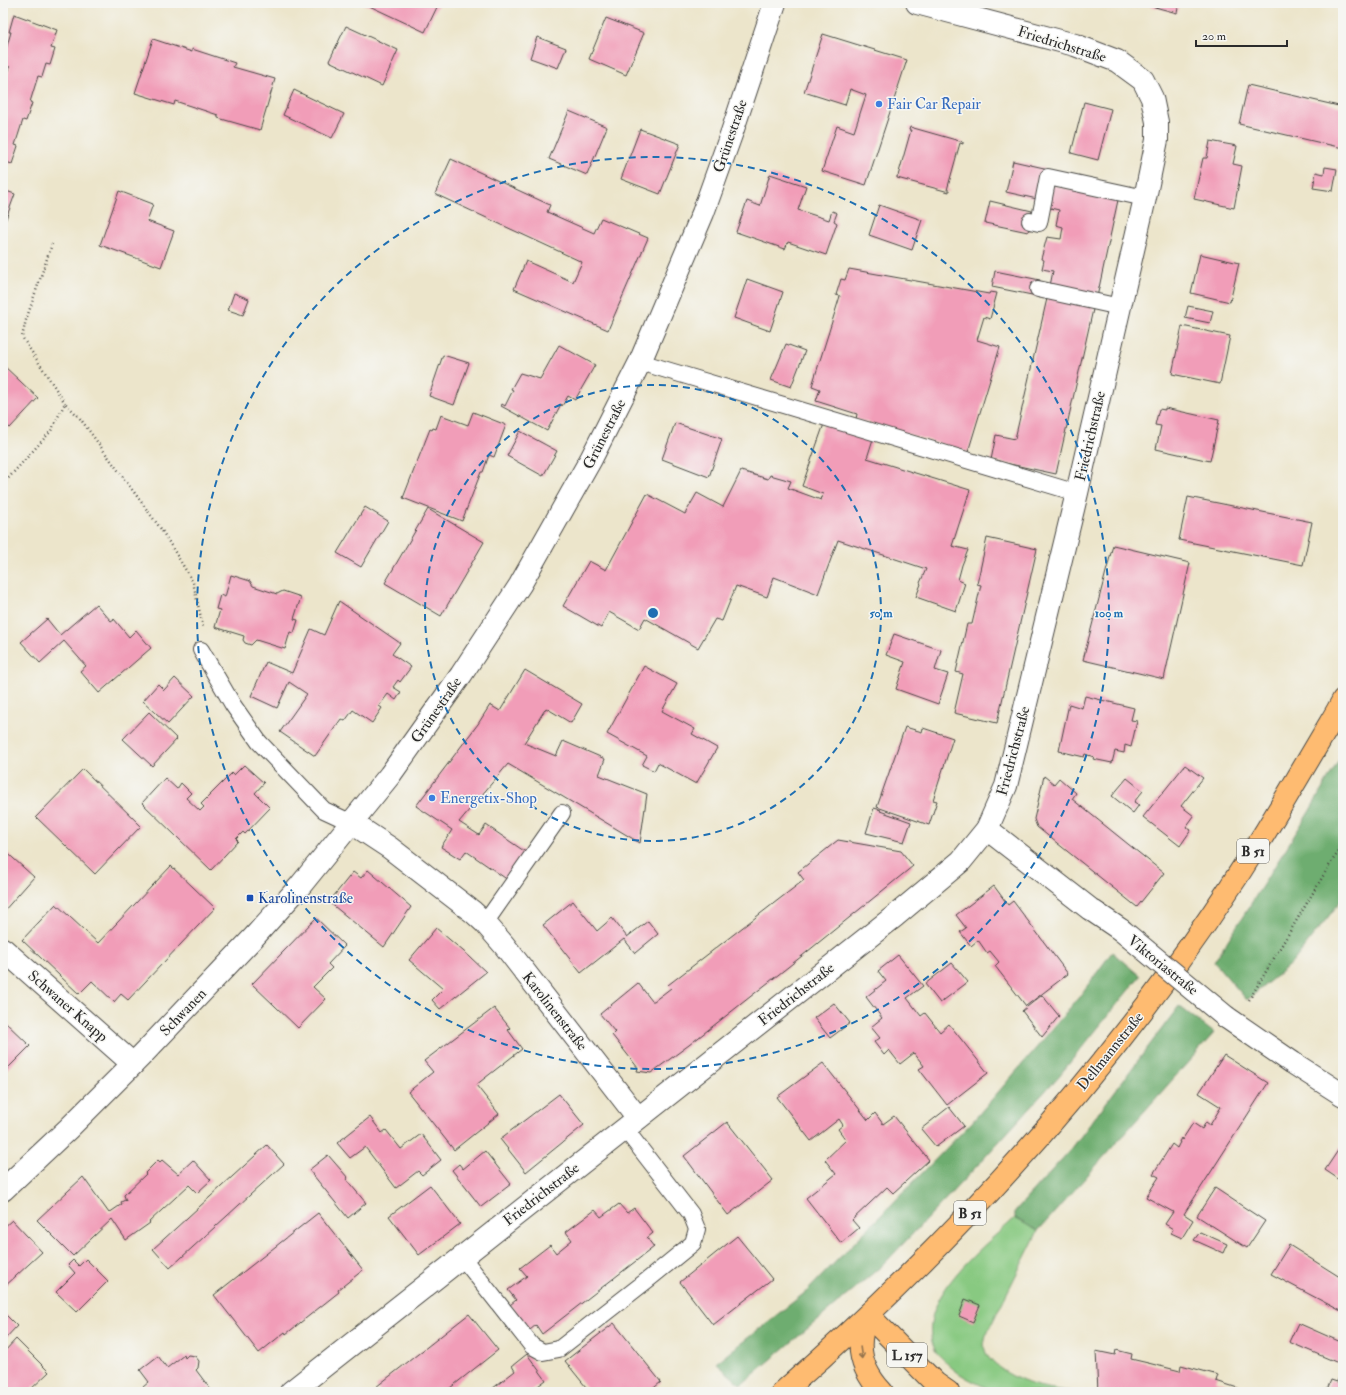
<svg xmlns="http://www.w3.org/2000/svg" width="1346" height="1395" font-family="'IM FELL Double Pica',serif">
<rect width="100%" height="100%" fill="#f6f6f2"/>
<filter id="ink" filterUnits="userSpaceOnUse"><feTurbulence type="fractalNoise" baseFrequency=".025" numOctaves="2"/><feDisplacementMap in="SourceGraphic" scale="8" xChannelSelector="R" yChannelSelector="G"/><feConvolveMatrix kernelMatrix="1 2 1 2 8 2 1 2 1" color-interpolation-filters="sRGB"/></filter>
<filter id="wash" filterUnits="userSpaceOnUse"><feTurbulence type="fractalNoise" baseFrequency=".012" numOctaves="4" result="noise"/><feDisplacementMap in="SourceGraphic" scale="16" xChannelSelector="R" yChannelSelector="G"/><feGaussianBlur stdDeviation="0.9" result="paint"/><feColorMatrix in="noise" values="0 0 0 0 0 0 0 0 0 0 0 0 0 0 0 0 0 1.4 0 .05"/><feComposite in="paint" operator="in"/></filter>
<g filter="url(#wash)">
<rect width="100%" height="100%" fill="#ece5cb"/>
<path fill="#88c981" stroke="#5a7a56" d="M 1015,1218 L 1038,1231 L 986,1335 C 985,1340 983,1345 985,1350 C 989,1367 1022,1382 1038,1386 C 1050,1389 1062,1390 1075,1392 L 997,1392 L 993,1391 C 975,1382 956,1375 943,1359 C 940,1356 936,1353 935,1350 C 912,1301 984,1246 1015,1218 Z"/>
<g fill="#6ead6f" stroke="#4c6c4d">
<polygon points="1343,753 1343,898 1293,962 1247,1000 1214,962 1309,812"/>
<polygon points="1112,952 1140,976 1059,1076 976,1167 884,1264 741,1385 716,1363 807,1291 973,1121 1032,1053 1079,997"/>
<polygon points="1179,1006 1214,1033 1038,1231 1015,1218 1015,1211 1072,1148"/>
</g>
<g id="blocks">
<g fill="#f19db8">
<polygon points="363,3 439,3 425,32"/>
<polygon points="1140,3 1179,3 1177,13"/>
<polygon points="14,14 57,30 51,48 55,49 50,65 46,64 42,77 38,76 30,102 32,103 26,121 23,120 15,145 18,146 12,164 3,161 3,88 10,67 3,65 3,60 11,32 9,32"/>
<polygon points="606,18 644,33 626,75 589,59"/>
<polygon points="346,26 398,50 382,86 329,61"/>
<polygon points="823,34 907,60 866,185 822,171 837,126 854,132 866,95 850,89 845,105 804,92"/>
<polygon points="537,37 566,48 558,68 530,58"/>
<polygon points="153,39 192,52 192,49 235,63 233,67 275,79 260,130 218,118 218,115 175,101 174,105 135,93"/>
<polygon points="1248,85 1343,107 1343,148 1239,124"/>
<polygon points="294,90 344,114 332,138 283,115"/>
<polygon points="1084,102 1111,109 1098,160 1071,153"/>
<polygon points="569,111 607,127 587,175 549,159"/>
<polygon points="910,127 963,142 963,144 960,143 947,190 949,190 949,192 897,178 897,176 898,176 911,130 909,130"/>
<polygon points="640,129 680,144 660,194 621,179"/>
<polygon points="1210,141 1237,146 1233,164 1242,166 1234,208 1194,199 1203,158 1207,158"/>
<polygon points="451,159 550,205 547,212 594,233 601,218 648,238 608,330 514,289 526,261 573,282 582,262 435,194"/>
<polygon points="1013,161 1044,168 1037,199 1006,192"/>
<polygon points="1325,167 1337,169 1333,191 1313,188 1316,172 1324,174"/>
<polygon points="770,174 806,186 798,210 829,220 832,211 837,213 834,221 837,223 826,255 788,242 785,249 736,232 747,201 760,206"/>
<polygon points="1052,185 1118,200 1097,297 1050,286 1053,271 1042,269 1044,260 1041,259 1047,237 1061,239 1063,227 1056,225 1059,210 1046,207"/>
<polygon points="3,190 15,194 3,227"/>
<polygon points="119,191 153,204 147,221 174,231 161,267 100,245"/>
<polygon points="990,201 1032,211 1028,232 985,223"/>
<polygon points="879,205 922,220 912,250 869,235"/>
<polygon points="1200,254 1239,263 1230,302 1191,293"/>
<polygon points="849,269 989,294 990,292 997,293 990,319 984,317 977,340 1000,347 968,452 856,419 857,414 816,401 820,389 812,386 840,296 836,295 841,279 845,280"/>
<polygon points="995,271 1040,280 1037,296 992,287"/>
<polygon points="747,279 783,292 770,331 734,318"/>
<polygon points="234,293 249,299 243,315 228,310"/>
<polygon points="1048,294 1094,305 1056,474 991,460 996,435 1015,439"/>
<polygon points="1188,306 1213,311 1210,323 1185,318"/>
<polygon points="1182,326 1230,336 1220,384 1172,374"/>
<polygon points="786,344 805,351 791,387 771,380"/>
<polygon points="559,345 595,365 575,400 568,396 562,406 561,404 547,431 501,406 502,404 505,406 513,390 511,389 520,373 540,379"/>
<polygon points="443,355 469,363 454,405 429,396"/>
<polygon points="3,365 38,398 10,428 3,422"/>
<polygon points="1165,408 1219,420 1210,461 1156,449 1161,426 1155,425 1159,409 1165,410"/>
<polygon points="473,412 506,425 494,457 489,455 483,472 481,472 462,521 403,498 430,429 432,430 433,428 436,429 441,415 468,425"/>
<polygon points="675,423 722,439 709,477 662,459"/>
<polygon points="824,424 873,439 867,458 970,490 952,546 968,550 962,565 958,580 965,583 956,611 916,597 921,584 920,583 926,569 838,540 818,594 774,577 767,597 736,586 722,621 715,619 698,648 645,618 639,629 609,612 601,628 563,606 589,561 606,570 647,494 685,514 697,493 723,507 741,471 768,479 770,475 791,481 788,488 821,500 823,494 802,486"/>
<polygon points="520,431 557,451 543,476 507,456"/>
<polygon points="1188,497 1312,522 1303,565 1179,540"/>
<polygon points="365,507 388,521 361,567 337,553"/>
<polygon points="428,509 484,542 441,616 385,583"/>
<polygon points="987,538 1037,549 997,723 954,713 963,674 956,672 967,624 972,624 981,585 977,584"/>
<polygon points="1113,545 1190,563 1164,679 1083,660"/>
<polygon points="231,575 250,581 253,586 277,594 283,591 301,597 294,619 298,620 294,633 290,632 285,649 256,640 251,645 245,643 243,640 244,636 215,627 220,610 216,609 220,595 225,597"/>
<polygon points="339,601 400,643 392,654 411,667 400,682 398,680 393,687 401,692 396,700 388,694 379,706 382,708 372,723 353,710 345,721 341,719 315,756 280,732 307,694 289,682 277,708 251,696 266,662 292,673 311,629 324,635"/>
<polygon points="96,604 111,621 114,619 129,637 136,630 151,648 99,693 80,671 86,666 64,641 40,663 21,642 47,619 60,635"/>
<polygon points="894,634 941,650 935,670 948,674 938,704 896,689 905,662 886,655"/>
<polygon points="644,666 677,684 662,711 695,729 692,734 717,748 696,784 658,763 654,771 642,765 647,756 607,734"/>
<polygon points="525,670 582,704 571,723 546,708 524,743 556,756 563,741 605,759 599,775 647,794 640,843 508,764 459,822 479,835 486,825 527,853 508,880 466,851 460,859 441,847 452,830 416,806 478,724 490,705 500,711"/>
<polygon points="175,678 194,696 168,724 143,701 158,684 164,690"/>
<polygon points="1085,696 1134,708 1131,720 1137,721 1131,747 1125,745 1124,753 1115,751 1112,763 1093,759 1094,757 1085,754 1084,757 1059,751 1069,704 1082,708"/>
<polygon points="149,712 177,739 152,766 123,739"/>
<polygon points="905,727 922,732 923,728 953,738 933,800 937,801 929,825 877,807"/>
<polygon points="244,765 264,783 255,793 270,808 245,834 243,832 236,839 238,841 211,870 142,803 165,778 177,789 181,783 191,793 186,798 200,811 204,807 201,804 232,773 234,775"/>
<polygon points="1185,765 1203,778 1181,806 1194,816 1186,827 1191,830 1180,846 1143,817"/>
<polygon points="83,769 141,826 95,874 36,817"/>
<polygon points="1044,776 1054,784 1059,778 1076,793 1072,799 1164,873 1137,907 1037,827 1034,819"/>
<polygon points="1127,778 1143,791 1134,802 1139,805 1133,813 1112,796"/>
<polygon points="874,808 881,810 880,811 911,822 904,842 866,833"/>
<polygon points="838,840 901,851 913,866 802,956 689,1045 651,1073 637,1071 638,1068 612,1035 615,1032 600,1014 638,983 652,1001 654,1001 671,988 668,985 804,880 798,872"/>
<polygon points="3,849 34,877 3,912"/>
<polygon points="171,866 215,908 128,1000 121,994 114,1002 92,981 79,994 22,940 56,904 98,943"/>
<polygon points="368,870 411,907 384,947 329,902 353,872 361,878"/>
<polygon points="994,886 1008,905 1013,901 1068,974 1026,1006 995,966 999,962 990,951 987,953 978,940 971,946 960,932 966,928 956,915"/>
<polygon points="573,901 597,931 612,918 627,937 648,921 658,934 635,953 624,939 581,973 543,925"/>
<polygon points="316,918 345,946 328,964 332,968 313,987 326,999 298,1028 252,984"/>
<polygon points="436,928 470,957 486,972 440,1009 432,1000 443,989 409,960"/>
<polygon points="898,955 923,986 907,998 921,1016 925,1013 940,1032 949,1024 988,1073 947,1105 919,1069 924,1066 914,1053 900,1064 889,1050 884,1055 874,1042 880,1038 871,1027 882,1018 866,997 886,981 878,971"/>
<polygon points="952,963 968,982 940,1003 925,984"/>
<polygon points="1042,995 1059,1016 1042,1037 1022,1011"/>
<polygon points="834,1003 850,1023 830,1038 814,1018"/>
<polygon points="494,1008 510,1028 508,1030 522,1049 476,1085 499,1114 454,1150 408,1092 433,1072 424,1061"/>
<polygon points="3,1020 30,1046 3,1073"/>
<polygon points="1224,1055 1268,1083 1184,1214 1193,1220 1182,1238 1171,1233 1173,1229 1165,1224 1173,1212 1146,1197 1159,1177 1153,1174 1172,1144 1177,1148 1180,1142 1179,1142 1181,1138 1182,1140 1193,1123 1202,1129 1206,1122 1210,1125 1221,1107 1199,1093"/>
<polygon points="823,1063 868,1120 875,1113 883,1124 894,1116 929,1160 893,1193 887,1187 852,1220 859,1228 841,1243 806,1198 836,1174 825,1160 846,1140 838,1129 843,1125 839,1119 811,1141 777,1097"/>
<polygon points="559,1094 584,1125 526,1172 500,1139"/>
<polygon points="949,1107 964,1126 936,1147 921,1129"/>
<polygon points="370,1117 382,1133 386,1130 401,1149 421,1134 441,1160 422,1175 418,1171 396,1188 365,1147 350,1158 337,1143"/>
<polygon points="727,1122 773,1180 728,1215 684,1156"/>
<polygon points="1343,1143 1343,1182 1325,1170"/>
<polygon points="267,1145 284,1164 170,1268 153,1249"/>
<polygon points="485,1151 511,1184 481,1207 452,1170 459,1164 463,1169"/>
<polygon points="328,1155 348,1178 346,1179 366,1203 348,1218 309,1170"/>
<polygon points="158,1160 160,1162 162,1160 178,1174 193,1160 211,1180 197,1193 189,1185 149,1222 150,1223 126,1240 112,1219 73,1256 37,1220 83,1177 109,1213 122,1204 121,1202 125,1200 126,1201 124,1195 146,1174 145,1173"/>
<polygon points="430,1185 460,1224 419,1255 389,1216"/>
<polygon points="1215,1188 1265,1221 1247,1248 1197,1216"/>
<polygon points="619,1204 627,1213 634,1208 653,1233 647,1238 654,1247 542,1334 536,1325 530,1330 510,1305 516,1300 508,1290 527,1276 520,1268 550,1245 556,1253 572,1240 566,1232 595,1210 601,1217"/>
<polygon points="318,1213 363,1270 338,1290 339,1292 286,1334 285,1332 259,1353 214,1295"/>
<polygon points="12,1220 42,1252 3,1288 3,1228"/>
<polygon points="1200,1232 1227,1244 1223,1253 1194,1240"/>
<polygon points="737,1236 772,1279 713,1325 680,1282"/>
<polygon points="1289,1245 1343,1279 1343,1307 1341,1311 1271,1274"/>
<polygon points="86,1259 108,1281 77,1312 56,1292 75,1273 68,1265 73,1260 79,1266"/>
<polygon points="965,1299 980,1305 973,1322 959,1316"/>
<polygon points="3,1312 17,1326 3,1341"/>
<polygon points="469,1314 498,1350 445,1392 380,1392 376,1387"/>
<polygon points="614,1323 661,1382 649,1392 590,1392 565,1361"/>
<polygon points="1298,1323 1343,1343 1343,1365 1289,1342"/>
<polygon points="16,1339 49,1372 28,1392 3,1392 3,1353"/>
<polygon points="1116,1350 1132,1354 1131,1359 1148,1363 1180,1371 1181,1365 1218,1375 1216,1381 1250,1392 1098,1392 1096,1351 1115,1355"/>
<polygon points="527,1354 546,1380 530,1392 488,1392 515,1371 512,1366"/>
<polygon points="184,1355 185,1358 188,1355 195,1356 199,1361 198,1368 196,1370 211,1390 208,1392 137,1392 149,1382 140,1370 158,1356 167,1368"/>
<polygon points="1343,1367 1343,1392 1326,1392 1331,1380 1337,1382"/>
</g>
</g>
</g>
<g filter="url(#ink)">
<use href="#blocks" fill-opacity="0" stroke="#484743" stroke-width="1"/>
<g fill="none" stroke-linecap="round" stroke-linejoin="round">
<g stroke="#484743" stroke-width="18">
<g id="service">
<polyline points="1030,221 1039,223 1048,177 1145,198"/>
<polyline points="1038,289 1120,307"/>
<polyline points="640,362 1077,493"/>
<polyline points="201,650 233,705 259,742 324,810 352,823"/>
<polyline points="485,923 562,813"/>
<polyline points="462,1257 532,1346 543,1352 559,1349 650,1278 693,1243 697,1229 691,1214 625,1129"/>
</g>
</g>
<g stroke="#484743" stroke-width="24">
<g id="minor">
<polyline points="352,823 390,848 473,912 485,923 504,945 638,1118"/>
<polyline points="987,829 1090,909 1121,930"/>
<polyline points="3,949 133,1064"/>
<polyline points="1226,1017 1293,1063 1343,1095"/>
<polyline points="291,1392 895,916 961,861 987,829 1006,786 1077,493 1145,198 1157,140 1157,122 1152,98 1143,80 1117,61 1075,45 917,3"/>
</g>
</g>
<g stroke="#484743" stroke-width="24">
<polyline id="tertiary" points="3,1190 68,1129 141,1056 254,937 300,886 390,775 461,675 520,585 591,459 640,362 703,213 732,132 775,3"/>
</g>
<g stroke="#484743" stroke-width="24">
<g id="primary">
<polyline points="868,1315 935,1383 948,1392"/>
<path d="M 868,1315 C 866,1321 863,1327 862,1333 C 857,1356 866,1375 882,1392"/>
<path d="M 783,1392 C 978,1221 1152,1024 1284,801 C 1297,779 1310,757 1323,735 C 1330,723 1337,712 1343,700"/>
</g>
</g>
<g stroke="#484743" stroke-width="2.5" stroke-dasharray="1 3" stroke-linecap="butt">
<polyline points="52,244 26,320 22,337 65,403"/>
<polyline points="3,484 51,431 65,403 79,417 161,529 193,582 203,627"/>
<polyline points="1249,1000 1332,861 1343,846"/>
</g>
<use href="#service" stroke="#fff" stroke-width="16"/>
<use href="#minor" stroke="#fff" stroke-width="22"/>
<use href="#tertiary" stroke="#fff" stroke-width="22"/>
<use href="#primary" stroke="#febb71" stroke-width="22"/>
<g stroke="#484743" stroke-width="24" stroke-linecap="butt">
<polyline id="minor-bridge" points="1121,930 1226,1017"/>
</g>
<use href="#minor-bridge" stroke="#fff" stroke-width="22"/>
</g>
<defs><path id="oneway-shaft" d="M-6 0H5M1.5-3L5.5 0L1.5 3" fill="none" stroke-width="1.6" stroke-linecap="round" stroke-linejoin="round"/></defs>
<use stroke="#94734e" href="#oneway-shaft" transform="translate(861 1353) rotate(82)"/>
</g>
<g fill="none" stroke="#1f6fb2" stroke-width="2" stroke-dasharray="7 5">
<circle cx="653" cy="613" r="228"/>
<circle cx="653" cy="613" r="456"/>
</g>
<g fill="#3f7fe0" stroke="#f6f6f2" stroke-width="1.5">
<circle cx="879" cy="104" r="4"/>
<circle cx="432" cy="798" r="4"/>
</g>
<rect fill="#1a4fb4" stroke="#f6f6f2" stroke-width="1.5" x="246" y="894" width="8" height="8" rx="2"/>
<g text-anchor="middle" stroke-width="3" stroke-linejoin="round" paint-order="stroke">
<g fill="#f6f6f2" stroke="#686867" stroke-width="1">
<rect x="1237" y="839" width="32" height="24" rx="3"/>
<rect x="954" y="1201" width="32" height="24" rx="3"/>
<rect x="887" y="1343" width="40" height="24" rx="3"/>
</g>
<g font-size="14" font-weight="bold" fill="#2b2b2b">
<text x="1253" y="856">B 51</text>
<text x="970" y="1218">B 51</text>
<text x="907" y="1360">L 157</text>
</g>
<g font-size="15" fill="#2b2b2b" stroke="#f6f6f2">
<text transform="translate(1062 44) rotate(17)" y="5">Friedrichstraße</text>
<text transform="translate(730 136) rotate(-71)" y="5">Grünestraße</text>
<text transform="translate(604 434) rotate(-63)" y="5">Grünestraße</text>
<text transform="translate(1090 436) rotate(-77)" y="5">Friedrichstraße</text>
<text transform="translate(436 710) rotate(-55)" y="5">Grünestraße</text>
<text transform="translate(1013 751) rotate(-75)" y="5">Friedrichstraße</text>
<text transform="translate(1163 965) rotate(39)" y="5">Viktoriastraße</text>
<text transform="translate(796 994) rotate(-38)" y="5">Friedrichstraße</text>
<text transform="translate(68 1006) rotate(41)" y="5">Schwaner Knapp</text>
<text transform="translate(555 1011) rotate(52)" y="5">Karolinenstraße</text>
<text transform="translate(183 1012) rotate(-46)" y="5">Schwanen</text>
<text transform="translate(1110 1051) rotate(-51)" y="5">Dellmannstraße</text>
<text transform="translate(541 1194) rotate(-38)" y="5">Friedrichstraße</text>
</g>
<g font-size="15" fill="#366cbe" stroke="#f6f6f2" text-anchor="start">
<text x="887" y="109">Fair Car Repair</text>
<text x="440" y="803">Energetix-Shop</text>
</g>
<g font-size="15" fill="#164399" stroke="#f6f6f2" text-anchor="start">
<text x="258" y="903">Karolinenstraße</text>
</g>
</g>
<circle cx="653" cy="613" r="6" fill="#1f6fb2" stroke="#f6f6f2" stroke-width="2"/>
<g font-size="12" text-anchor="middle" font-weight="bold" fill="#1f6fb2" stroke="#f6f6f2" stroke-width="3" stroke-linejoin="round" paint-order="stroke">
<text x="881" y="617">50 m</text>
<text x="1109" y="617">100 m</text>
</g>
<rect width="1346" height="1395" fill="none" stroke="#f6f6f2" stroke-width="16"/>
<path d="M1196 40v6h91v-6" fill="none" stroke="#2b2b2b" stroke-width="2"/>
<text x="1202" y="40" font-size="12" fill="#2b2b2b" stroke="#f6f6f2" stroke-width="3" paint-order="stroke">20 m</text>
</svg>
